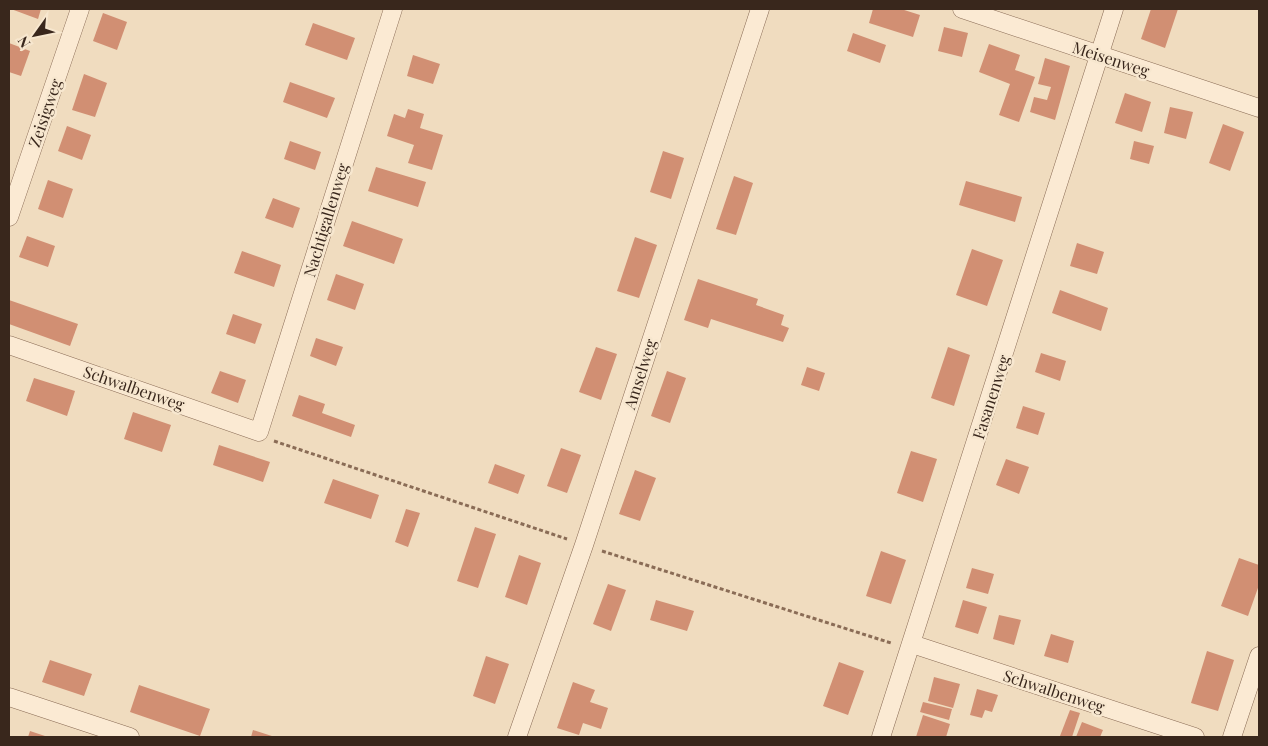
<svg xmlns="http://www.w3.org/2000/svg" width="1268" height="746" font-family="'Playfair Display',serif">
<rect width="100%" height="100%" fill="#f0dcbf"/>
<g fill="#d18f73">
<polygon points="11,9 41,9 38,19"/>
<polygon points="873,9 901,9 920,15 913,37 869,23"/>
<polygon points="1151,9 1178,9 1165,48 1141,39"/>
<polygon points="103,13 127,22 117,50 93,41"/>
<polygon points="313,23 355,38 347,60 305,45"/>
<polygon points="944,27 968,33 962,57 938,51"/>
<polygon points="853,33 886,45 880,63 847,51"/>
<polygon points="9,43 30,51 21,76 9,72"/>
<polygon points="989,44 1020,55 1015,70 1035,77 1019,122 999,115 1010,84 979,72"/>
<polygon points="413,55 440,64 433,84 407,76"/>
<polygon points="1045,58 1070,66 1055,120 1030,112 1034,97 1047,100 1051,87 1038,84"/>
<polygon points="84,74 107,83 95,117 72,110"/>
<polygon points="290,82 335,98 327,118 283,102"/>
<polygon points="1125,93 1151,102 1142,132 1115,123"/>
<polygon points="1170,107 1193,112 1186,139 1164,133"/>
<polygon points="408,109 424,114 420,128 443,135 432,170 408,163 414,145 387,136 394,114 405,118"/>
<polygon points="1223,124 1244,132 1230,171 1209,163"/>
<polygon points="67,126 91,135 82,160 58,151"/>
<polygon points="290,141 321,152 315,170 284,159"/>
<polygon points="1134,141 1154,146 1149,164 1130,159"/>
<polygon points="663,151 684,158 671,199 650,192"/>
<polygon points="376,167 426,182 418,207 368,191"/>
<polygon points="734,176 753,183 736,235 716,229"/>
<polygon points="48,180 73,189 63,218 38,209"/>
<polygon points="966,181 1022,197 1015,222 959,205"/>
<polygon points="273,198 300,208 293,228 265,218"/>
<polygon points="352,221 403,239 394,264 343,246"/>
<polygon points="27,236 55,246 48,267 19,257"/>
<polygon points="635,237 657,245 639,298 617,291"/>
<polygon points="1077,243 1104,252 1097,274 1070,266"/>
<polygon points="972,249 1003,260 987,306 956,295"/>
<polygon points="242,251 281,265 274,287 234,273"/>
<polygon points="336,274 364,284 355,310 327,300"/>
<polygon points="698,279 758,299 756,305 784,315 781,325 789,328 783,342 711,319 708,328 684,320"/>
<polygon points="1060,290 1108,308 1101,331 1052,313"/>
<polygon points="9,300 78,324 70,346 9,324"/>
<polygon points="233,314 262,324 255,344 226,334"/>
<polygon points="316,338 343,347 336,366 310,356"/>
<polygon points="596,347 617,354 601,400 579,392"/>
<polygon points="948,347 970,355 954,406 931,398"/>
<polygon points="1041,353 1066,361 1060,381 1035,372"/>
<polygon points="807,367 825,373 819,391 801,385"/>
<polygon points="220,371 246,380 238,403 211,393"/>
<polygon points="667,371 686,378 670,423 651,416"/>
<polygon points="34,378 75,391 67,416 26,401"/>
<polygon points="299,395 325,404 322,413 355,425 351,437 292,416"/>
<polygon points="1023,406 1045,413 1038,435 1016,428"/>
<polygon points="133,412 171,425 162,452 124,439"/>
<polygon points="219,445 270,462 263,482 213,465"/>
<polygon points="561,448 581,455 567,493 547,486"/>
<polygon points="911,451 937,459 923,502 897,493"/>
<polygon points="1006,459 1029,467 1019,494 996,485"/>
<polygon points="495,464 525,475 518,494 488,483"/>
<polygon points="635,470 656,478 640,521 619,514"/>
<polygon points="333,479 379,495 371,519 324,503"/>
<polygon points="406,509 420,513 408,547 395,542"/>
<polygon points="475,527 496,534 478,588 457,581"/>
<polygon points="881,551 906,560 891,604 866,596"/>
<polygon points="519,555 541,563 527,605 505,597"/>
<polygon points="1239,558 1259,565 1259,585 1248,616 1221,606"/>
<polygon points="972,568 994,574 988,594 966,588"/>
<polygon points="608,584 626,590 611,631 593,624"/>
<polygon points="656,600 694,611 687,631 650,620"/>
<polygon points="963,600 987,607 978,634 955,627"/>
<polygon points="999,615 1021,620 1014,645 993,639"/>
<polygon points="1051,634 1074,641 1068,663 1044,656"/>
<polygon points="1207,651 1234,660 1218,711 1191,703"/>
<polygon points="486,656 509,664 495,704 473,696"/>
<polygon points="50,660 92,674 84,696 42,682"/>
<polygon points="839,662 864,671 848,715 823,706"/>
<polygon points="934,677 960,684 953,708 928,701"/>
<polygon points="573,682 595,690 590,702 608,708 601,729 583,723 579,735 557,728"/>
<polygon points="139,685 210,709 200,736 130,712"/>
<polygon points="977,689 998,695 992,712 985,710 982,718 970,715"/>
<polygon points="923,702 952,709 949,720 920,712"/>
<polygon points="1070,710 1080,713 1072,737 1062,737 1060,736"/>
<polygon points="923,715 950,724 946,737 916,737"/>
<polygon points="1082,722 1103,730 1100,737 1076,737"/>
<polygon points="253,730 275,737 251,737"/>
<polygon points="30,731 48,737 28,737"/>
</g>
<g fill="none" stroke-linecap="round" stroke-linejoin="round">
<g stroke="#8a6c56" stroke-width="19">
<g id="street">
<polyline points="962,9 1259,108"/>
<polyline points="9,217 80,9"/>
<polyline points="9,345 259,432 393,9"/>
<polyline points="912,644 1195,737"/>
<polyline points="9,697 130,737"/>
<polyline points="517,737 584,545 760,9"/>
<polyline points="881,737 1114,9"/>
<polyline points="1232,737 1259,656"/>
</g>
</g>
<g stroke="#8a6c56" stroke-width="3" stroke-dasharray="4 2.5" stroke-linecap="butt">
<polyline points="274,441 567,539"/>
<polyline points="602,551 891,643"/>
</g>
<use href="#street" stroke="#fbead3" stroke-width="18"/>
</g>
<g text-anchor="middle" stroke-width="5" stroke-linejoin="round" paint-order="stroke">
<g font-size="16" fill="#39271c" stroke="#f7e7cf">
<text transform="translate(1111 59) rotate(18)" y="6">Meisenweg</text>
<text transform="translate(45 113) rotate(-71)" y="6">Zeisigweg</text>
<text transform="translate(326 220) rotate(-73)" y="6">Nachtigallenweg</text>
<text transform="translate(640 374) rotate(-72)" y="6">Amselweg</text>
<text transform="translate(134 388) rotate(19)" y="6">Schwalbenweg</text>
<text transform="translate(991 397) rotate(-72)" y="6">Fasanenweg</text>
<text transform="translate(1054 691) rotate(18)" y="6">Schwalbenweg</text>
</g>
</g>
<rect width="1268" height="746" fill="none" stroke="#39271c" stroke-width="20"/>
<g transform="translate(35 35) rotate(237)" stroke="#f7e7cf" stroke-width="4" paint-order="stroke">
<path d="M0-4L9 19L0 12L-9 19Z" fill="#39271c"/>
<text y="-8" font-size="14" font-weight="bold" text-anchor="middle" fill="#39271c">N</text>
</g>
</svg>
